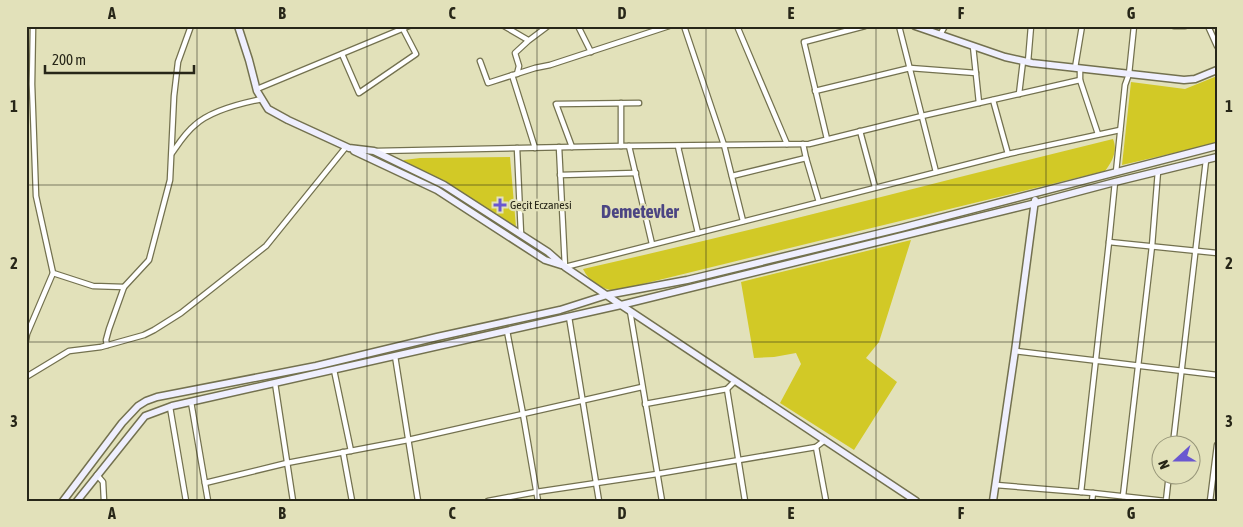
<svg xmlns="http://www.w3.org/2000/svg" width="1243" height="527" font-family="'Asap Condensed',sans-serif">
<rect width="100%" height="100%" fill="#e2e1ba"/>
<g fill="#d2c926">
<polygon points="1217,76 1217,143 1122,165 1131,82 1185,89"/>
<path d="M 1113,139 C 1118,151 1112,162 1105,171 L 614,291 C 601,288 589,282 583,269 C 761,229 936,182 1113,139 Z"/>
<polygon points="510,157 516,227 449,184 403,163 404,160 420,158"/>
<polygon points="911,240 879,342 866,358 897,382 854,450 780,403 801,364 796,353 774,357 754,358 741,282"/>
</g>
<g fill="none" stroke-linecap="round" stroke-linejoin="round">
<g stroke="#73714f" stroke-width="7">
<g id="street">
<polyline points="504,26 528,40"/>
<polyline points="578,26 591,52"/>
<polyline points="684,26 724,145 743,221"/>
<polyline points="737,26 787,144"/>
<polyline points="899,26 936,172"/>
<polyline points="1174,26 1185,26"/>
<polyline points="1208,26 1217,46"/>
<polyline points="940,35 945,26"/>
<polyline points="973,46 979,103"/>
<polyline points="342,54 359,93 416,54 403,29"/>
<polyline points="480,61 488,83 535,68 550,65 669,26"/>
<polyline points="1028,62 1031,26"/>
<polyline points="1075,68 1082,26"/>
<polyline points="1080,69 1080,80 1098,134"/>
<polyline points="517,74 519,66 515,53 528,41 548,26"/>
<polyline points="512,75 535,148"/>
<polyline points="257,89 409,26"/>
<polyline points="815,91 910,68 976,73"/>
<polyline points="1019,94 1023,61"/>
<polyline points="993,100 1008,154"/>
<polyline points="621,103 621,146"/>
<polyline points="860,131 875,187"/>
<polyline points="827,139 804,42 865,26"/>
<polyline points="803,144 806,158 819,202"/>
<polyline points="629,146 652,244"/>
<polyline points="678,146 679,151 698,233"/>
<polyline points="559,147 565,267 1008,154 1120,130"/>
<polyline points="572,147 556,104 639,103"/>
<polyline points="517,148 521,234"/>
<polyline points="376,151 621,146 809,144 922,116 1080,80"/>
<path d="M 172,153 C 179,143 186,132 195,125 C 210,111 242,103 262,99"/>
<polyline points="1116,172 1125,85 1129,74 1134,26"/>
<polyline points="560,175 636,173"/>
<polyline points="732,176 806,158"/>
<polyline points="1109,242 1217,253"/>
<polyline points="53,273 93,286 124,287"/>
<polyline points="630,311 662,501"/>
<polyline points="569,317 599,501"/>
<polyline points="507,331 523,414 538,501"/>
<polyline points="26,340 27,334 53,273 36,196 32,84 33,26"/>
<polyline points="107,345 106,340 109,329 124,287 149,260 170,180 174,96 178,62 191,26"/>
<polyline points="1015,351 1217,375"/>
<polyline points="395,356 418,501"/>
<polyline points="334,370 351,451"/>
<polyline points="26,377 69,351 101,347 144,335 154,330 181,313 266,246 346,147"/>
<polyline points="275,383 293,501"/>
<polyline points="727,389 745,501"/>
<polyline points="191,402 208,501"/>
<polyline points="645,404 727,389 735,381"/>
<polyline points="170,407 186,501"/>
<polyline points="1173,444 1206,160"/>
<polyline points="816,447 826,501"/>
<polyline points="343,452 352,501"/>
<polyline points="97,475 103,482 104,501"/>
<polyline points="205,483 287,463 408,440 642,387"/>
<polyline points="996,485 1093,493 1165,501"/>
<polyline points="1081,492 1109,242 1115,182"/>
<polyline points="1123,496 1152,246 1158,171"/>
<polyline points="488,501 536,492 657,474 816,447 825,440"/>
<polyline points="1092,501 1093,493"/>
<polyline points="1166,501 1169,474"/>
<polyline points="1210,501 1217,445"/>
</g>
</g>
<g stroke="#73714f" stroke-width="9">
<g id="secondary">
<polyline points="238,26 249,60 257,91 268,109 288,120 349,148 374,151 444,185 548,252 565,267 621,305 916,501"/>
<polyline points="915,26 1005,57 1032,63 1184,80 1195,79 1217,70"/>
<polyline points="354,151 437,190 545,260 561,265"/>
<polyline points="63,501 122,423 138,406 146,401 157,397 316,366 437,337 560,310 607,295 687,280 901,228 1217,146"/>
<polyline points="77,501 145,416 172,406 621,305 1036,203 1115,182 1217,157"/>
<polyline points="993,501 1015,351 1035,200"/>
</g>
</g>
<use href="#street" stroke="#fff" stroke-width="4.5"/>
<use href="#secondary" stroke="#efeffe" stroke-width="6"/>
</g>
<path fill="none" stroke="#272618" stroke-width="1" stroke-opacity="0.55" d="M 197,26 L 197,501M 367,26 L 367,501M 537,26 L 537,501M 706,26 L 706,501M 876,26 L 876,501M 1046,26 L 1046,501M 26,185 L 1217,185M 26,342 L 1217,342"/>
<path fill="#6a57d0" stroke="#e2e1ba" stroke-width="2" d="M497.5 197.5h5v5h5v5h-5v5h-5v-5h-5v-5h5z"/>
<g text-anchor="middle" stroke-width="4.5" stroke-linejoin="round" paint-order="stroke">
<g font-size="12" fill="#272618" stroke="#e2e1ba" text-anchor="start">
<text x="510" y="209">Geçit Eczanesi</text>
</g>
<g font-size="18" font-weight="bold" fill="#4b4583" stroke="#e2e1ba">
<text x="640" y="218">Demetevler</text>
</g>
</g>
<rect width="1243" height="527" fill="none" stroke="#e2e1ba" stroke-width="55"/>
<g transform="translate(1176 460) rotate(249)"><circle r="24" fill="#e2e1ba" stroke="#979679"/>
<path d="M0-4L9 19L0 12L-9 19Z" fill="#6a57d0"/>
<text y="-8" font-size="14" font-weight="bold" text-anchor="middle" fill="#272618">N</text>
</g>
<path d="M45 65v8h149v-8" fill="none" stroke="#272618" stroke-width="2.5"/>
<text x="52" y="65" font-size="15" fill="#272618" stroke="#e2e1ba" stroke-width="4" paint-order="stroke">200 m</text>
<rect x="28" y="28" width="1188" height="472" fill="none" stroke="#272618" stroke-width="2"/>
<g font-size="16" text-anchor="middle" font-weight="bold" fill="#272618">
<text x="112" y="19">A</text>
<text x="282" y="19">B</text>
<text x="452" y="19">C</text>
<text x="622" y="19">D</text>
<text x="791" y="19">E</text>
<text x="961" y="19">F</text>
<text x="1131" y="19">G</text>
<text x="14" y="112">1</text>
<text x="1229" y="112">1</text>
<text x="14" y="269">2</text>
<text x="1229" y="269">2</text>
<text x="14" y="427">3</text>
<text x="1229" y="427">3</text>
<text x="112" y="519">A</text>
<text x="282" y="519">B</text>
<text x="452" y="519">C</text>
<text x="622" y="519">D</text>
<text x="791" y="519">E</text>
<text x="961" y="519">F</text>
<text x="1131" y="519">G</text>
</g>
</svg>
